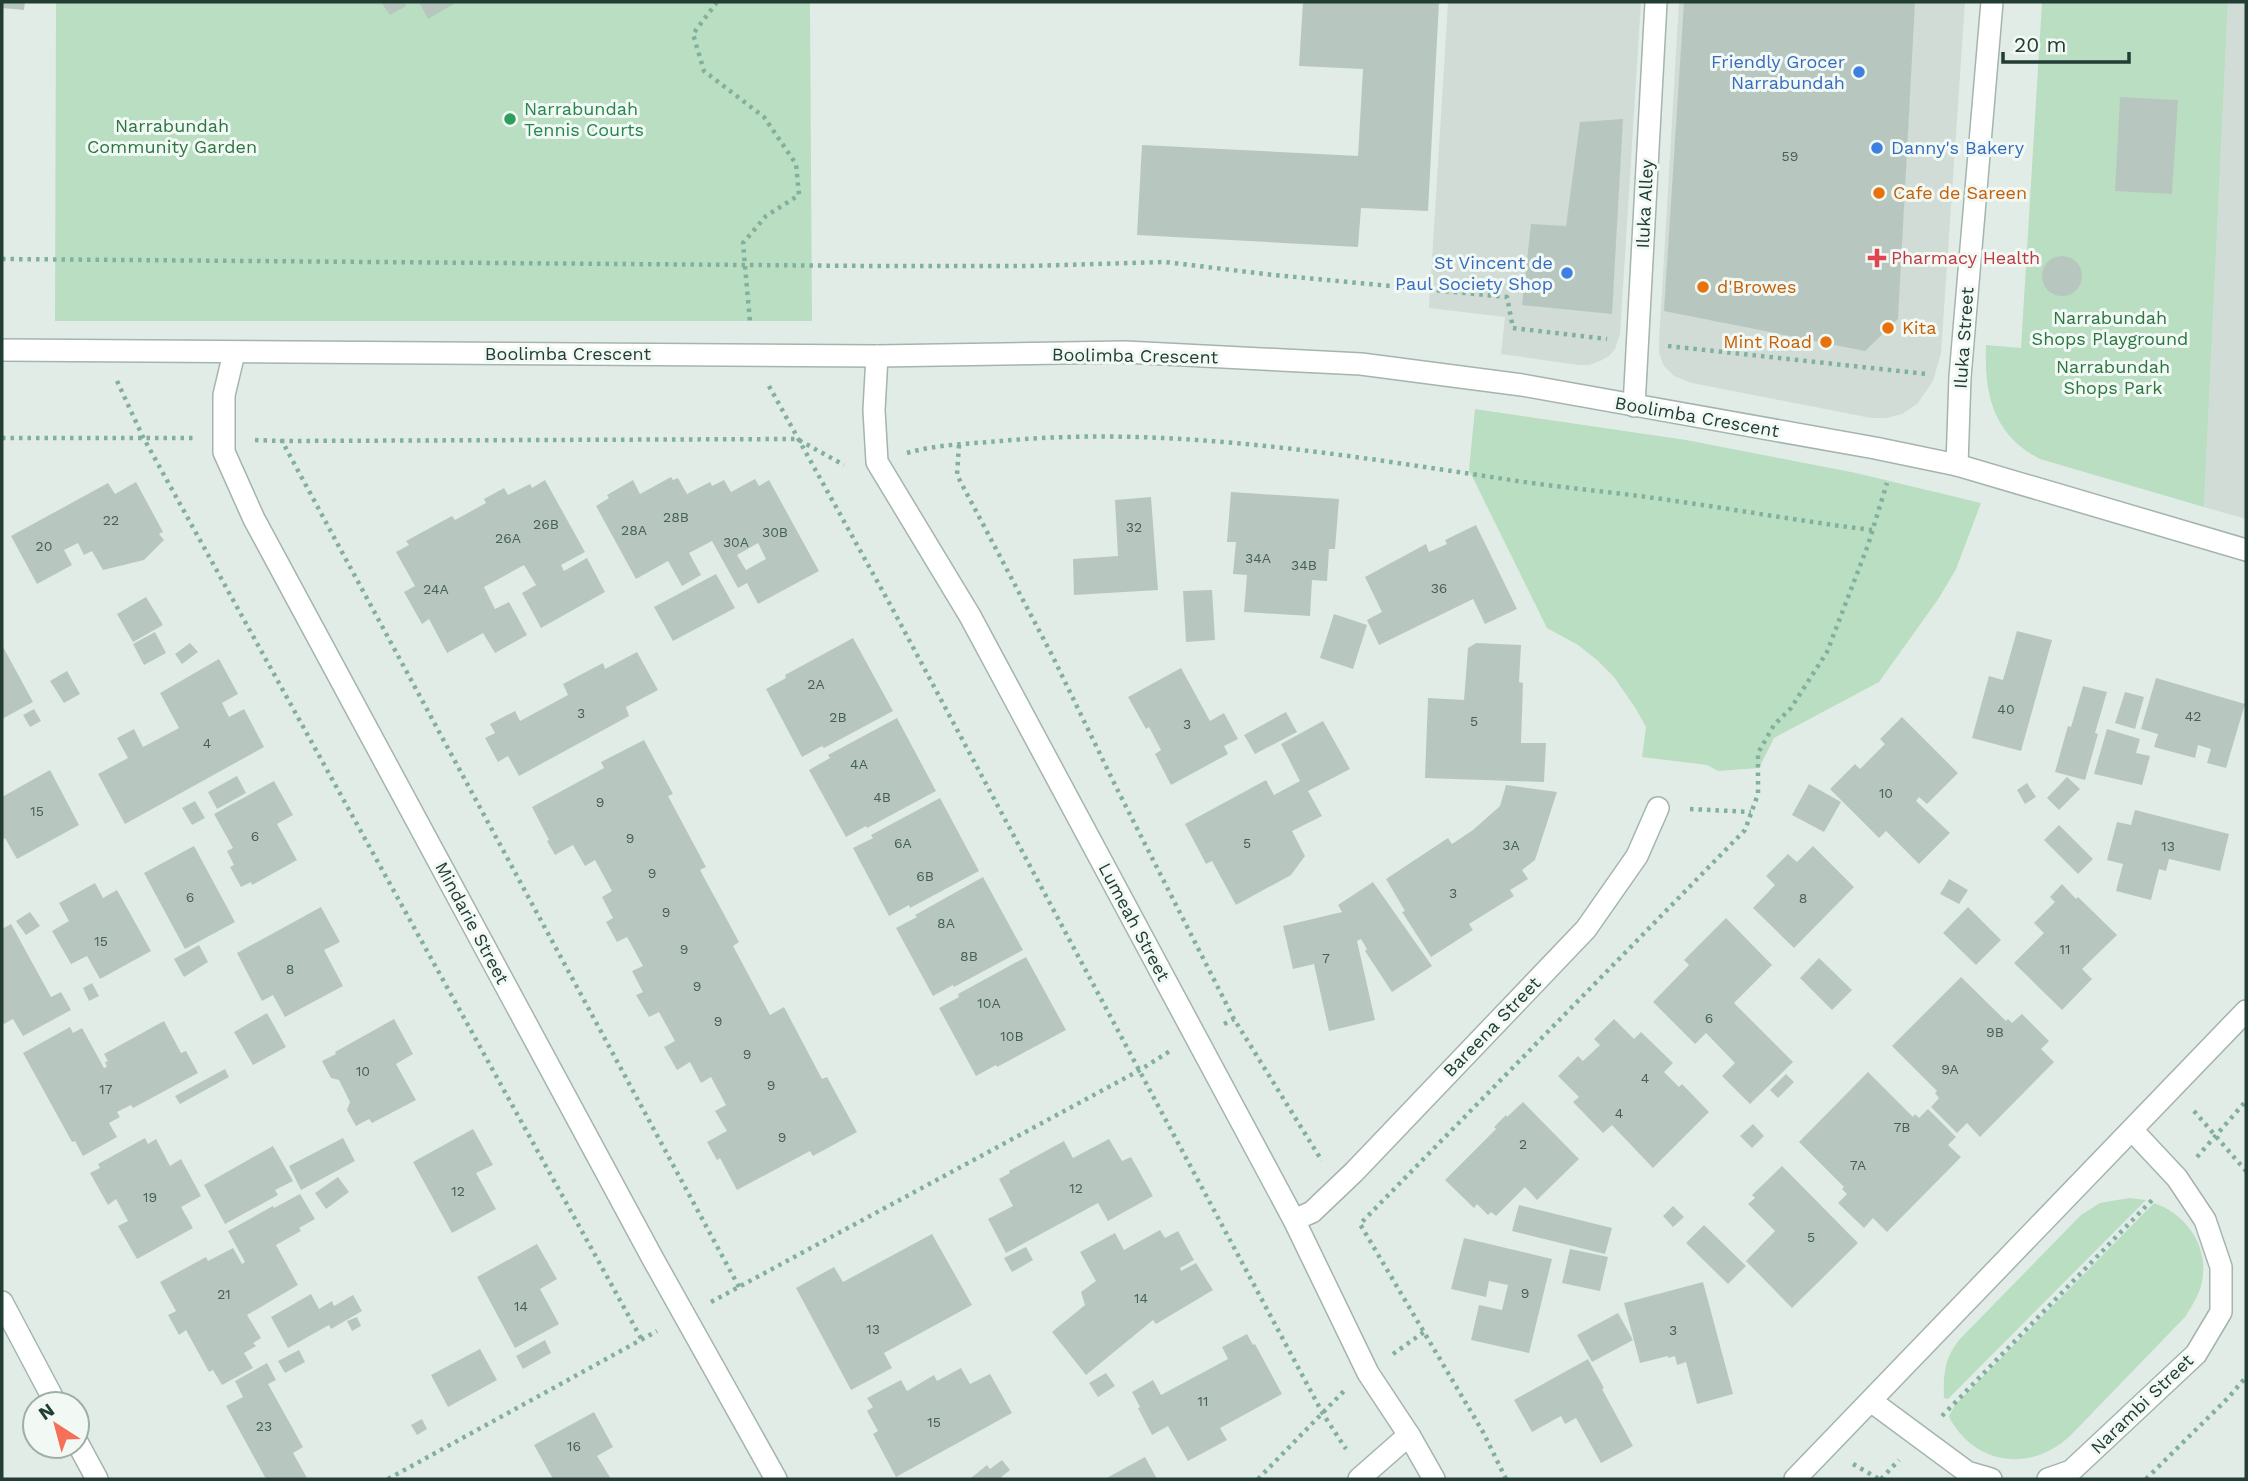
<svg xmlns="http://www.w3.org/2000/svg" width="2248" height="1481" font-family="'Work Sans',sans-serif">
<rect width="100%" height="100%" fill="#e2ece7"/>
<g fill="#d0dcd5">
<polygon points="1448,2 1641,2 1620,335 1615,349 1609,356 1600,361 1589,365 1578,365 1501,354 1505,317 1429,308"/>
<polygon points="1679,2 1965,2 1941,353 1933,381 1927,390 1917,404 1902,414 1886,418 1871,418 1692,383 1674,376 1664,366 1659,353 1659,343"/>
<polygon points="2228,2 2246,2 2246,519 2204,507"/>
</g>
<g fill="#badec1">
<polygon points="56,2 810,2 812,321 55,321"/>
<path d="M 2042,2 L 2228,2 L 2204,507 L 2040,459 C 1993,435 1984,394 1986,345 L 2021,348 Z"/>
<polygon points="1475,409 1686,440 1856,473 1981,503 1956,569 1939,598 1879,682 1774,738 1759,768 1718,771 1707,765 1642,757 1646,727 1636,709 1614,677 1597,660 1578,645 1547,628 1469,470"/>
<path d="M 2129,1198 L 2146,1200 L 1948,1399 L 1944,1398 C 1943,1377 1944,1358 1959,1340 L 2081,1215 L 2100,1203 Z"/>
<path d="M 2154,1203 C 2186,1214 2209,1246 2202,1282 C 2199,1295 2192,1306 2185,1317 L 2070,1436 C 2031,1472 1977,1466 1950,1419 L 1949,1416 L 1955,1405 Z"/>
</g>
<g fill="#b7c7bf" fill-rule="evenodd">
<polygon points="2,2 25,2 24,10 2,8"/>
<polygon points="381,2 404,2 406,6 390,15"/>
<polygon points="419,2 457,2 428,19"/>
<polygon points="1303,2 1439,2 1428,211 1361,208 1358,247 1137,235 1142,145 1358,156 1363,69 1299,66"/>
<polygon points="1684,2 1915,2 1898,319 1865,351 1664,311"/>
<polygon points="2120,97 2178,100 2172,194 2115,191"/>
<polygon points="1623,119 1612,314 1522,305 1531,224 1566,226 1580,122"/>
<circle cx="2062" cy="276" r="20"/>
<path d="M 671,477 L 673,480 L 678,478 L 687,494 L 710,482 L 712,486 L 724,480 L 731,492 L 755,479 L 759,486 L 769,480 L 819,571 L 758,604 L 747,583 L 738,588 L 712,541 L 689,553 L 701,575 L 682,586 L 668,561 L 636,579 L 596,506 L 609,498 L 607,495 L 633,480 L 640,494 ZM 758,543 L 766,559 L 746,570 L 737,555 Z"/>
<polygon points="545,480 585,552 561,565 564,571 587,558 605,592 541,628 522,593 536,585 524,565 484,587 495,609 509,602 527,635 495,653 483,633 447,653 429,619 422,624 404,592 415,586 396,552 409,545 406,541 452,516 455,520 486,503 484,499 504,488 508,495 530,484 532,488"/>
<polygon points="136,482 163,532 159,534 164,540 144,560 103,570 92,551 84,555 78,543 64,550 72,565 37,584 11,536 108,483 115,494"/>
<polygon points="1231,492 1339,499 1335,549 1329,549 1327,581 1312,580 1310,616 1244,612 1247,575 1233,574 1236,542 1227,542"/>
<polygon points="1151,497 1158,590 1074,595 1073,559 1118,556 1115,500"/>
<polygon points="1476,525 1517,609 1485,624 1473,599 1379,645 1367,620 1382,612 1365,577 1426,544 1429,552 1447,544 1445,540"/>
<polygon points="716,574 735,608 673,641 654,607"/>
<polygon points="1212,590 1215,640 1186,642 1183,591"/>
<polygon points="146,597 163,625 133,642 117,614"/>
<polygon points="1334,614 1367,625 1353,669 1320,658"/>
<polygon points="2017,631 2052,640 2021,751 1972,738 1989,676 2003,680"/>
<polygon points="155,632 166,653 144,665 133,644"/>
<polygon points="853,638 893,711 824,748 822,746 802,757 766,689 786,678 785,675"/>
<polygon points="190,643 198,652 182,664 175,654"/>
<polygon points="1476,643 1521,645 1519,682 1523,683 1521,743 1546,743 1544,782 1425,778 1428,698 1464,700 1468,648"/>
<polygon points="2,645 33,702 2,719"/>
<polygon points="637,652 658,690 626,707 629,716 519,776 508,756 498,762 485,738 495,733 490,724 515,711 520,721 568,695 563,684 603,663 605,669"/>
<polygon points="219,659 238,694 222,703 229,717 244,709 264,747 125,824 98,774 128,758 117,738 134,729 143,747 179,728 160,693"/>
<polygon points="1181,668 1210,721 1224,713 1238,739 1224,746 1228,754 1171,785 1155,754 1161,750 1149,727 1146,729 1128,697"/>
<polygon points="67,671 80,694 64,703 50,681"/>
<polygon points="2156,678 2245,704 2226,768 2207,763 2211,749 2198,745 2195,758 2154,747 2158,734 2141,729"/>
<polygon points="2083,686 2107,692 2095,733 2098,734 2085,780 2055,772 2068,726 2071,727"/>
<polygon points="2125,692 2144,697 2135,729 2115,723"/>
<polygon points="34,709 41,721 30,727 23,715"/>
<polygon points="1286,712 1297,732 1255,754 1244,735"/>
<polygon points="1902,717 1958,773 1927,804 1919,797 1916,801 1950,833 1919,864 1886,831 1879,838 1830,789 1855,764 1860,769 1885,744 1880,739"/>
<polygon points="897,718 936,791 867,828 866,826 846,837 809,770 830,758 828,755"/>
<polygon points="1323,721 1350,769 1308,791 1322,816 1292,831 1305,856 1291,875 1236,905 1212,861 1206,864 1185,824 1266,780 1274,795 1300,781 1281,744"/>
<polygon points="2107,729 2140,739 2136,753 2150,756 2142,785 2094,774"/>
<polygon points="644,740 673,794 668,796 706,867 700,870 739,942 733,946 770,1015 784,1007 822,1079 827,1077 857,1132 813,1156 810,1151 737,1190 720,1158 717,1160 707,1142 727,1131 715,1111 726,1105 711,1077 701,1083 690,1062 677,1070 664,1047 675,1041 659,1012 649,1017 636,995 643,992 632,971 643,966 627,937 617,942 606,922 613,918 602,897 612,891 595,860 585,866 573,845 555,855 547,841 549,840 532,807 604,768 601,762"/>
<polygon points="50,770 79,825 17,859 5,838 2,840 2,797"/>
<polygon points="237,776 246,793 217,809 208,792"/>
<polygon points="2067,777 2080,789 2059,810 2047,798"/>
<polygon points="274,781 293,815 277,824 297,860 252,885 251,882 241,887 230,867 234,865 227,851 233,848 214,814"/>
<polygon points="2027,783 2036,797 2025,804 2017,790"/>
<polygon points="1809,784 1841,802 1824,832 1792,815"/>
<polygon points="1506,785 1557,792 1535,860 1522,870 1528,879 1510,890 1514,896 1469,924 1473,930 1431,957 1402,912 1405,911 1386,879 1448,838 1452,844 1473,830 1500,806"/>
<polygon points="940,798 979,871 910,908 909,905 889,916 853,848 873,838 871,835"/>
<polygon points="195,801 205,818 192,825 182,808"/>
<polygon points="2135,810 2229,834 2220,871 2169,859 2166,871 2159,869 2151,900 2116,891 2123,864 2107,860 2117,822 2131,825"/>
<polygon points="2059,825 2093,859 2078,874 2044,840"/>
<polygon points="194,846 235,922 185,949 144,873"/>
<polygon points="1813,846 1854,887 1794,948 1753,908 1775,885 1766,876 1788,854 1797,862"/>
<polygon points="983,877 1023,950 954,987 953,985 933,996 896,928 917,917 915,915"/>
<polygon points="1949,879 1968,890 1959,904 1940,894"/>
<polygon points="1373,882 1432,966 1392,992 1365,951 1367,949 1361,939 1357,941 1375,1020 1329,1031 1314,964 1293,969 1283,926 1342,912 1338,905"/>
<polygon points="95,883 103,898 117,890 151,951 100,979 87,956 71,964 52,931 69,921 59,903"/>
<polygon points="2062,884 2076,899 2078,897 2117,935 2082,969 2092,979 2062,1010 2014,963 2044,933 2034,923 2055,902 2050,897"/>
<polygon points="321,907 340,942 324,950 343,986 285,1017 273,995 262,1001 237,953"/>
<polygon points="1968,907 2001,940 1976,965 1943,933"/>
<polygon points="30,912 40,926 26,935 16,921"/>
<polygon points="1726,918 1772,965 1734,1003 1793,1062 1750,1104 1722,1076 1735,1063 1706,1033 1695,1044 1653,1002 1689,965 1684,960"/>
<polygon points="11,924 51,997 61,992 71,1010 23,1036 13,1019 4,1024 2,1020 2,929"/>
<polygon points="199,945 208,962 184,977 174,959"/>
<polygon points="1026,957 1066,1030 997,1067 996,1065 976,1076 939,1008 959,997 958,994"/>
<polygon points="1819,958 1852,990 1832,1010 1800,978"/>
<polygon points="1961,977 2006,1021 2008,1019 2012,1023 2022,1014 2049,1041 2041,1049 2054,1062 1980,1137 1967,1123 1957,1133 1931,1107 1939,1098 1935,1093 1937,1091 1892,1046"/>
<polygon points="92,983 99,996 89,1001 83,988"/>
<polygon points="267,1013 286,1047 253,1065 234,1032"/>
<polygon points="394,1019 413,1054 396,1064 416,1100 372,1123 369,1119 356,1126 347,1110 350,1102 339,1080 331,1078 322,1061 336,1054 335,1052"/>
<polygon points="1614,1019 1634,1039 1641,1032 1673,1063 1664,1072 1679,1087 1682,1084 1709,1112 1653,1168 1612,1125 1603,1133 1573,1102 1579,1097 1558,1076 1578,1056 1583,1061 1600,1045 1594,1039"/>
<polygon points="164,1021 181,1053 186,1051 198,1073 133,1108 131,1105 117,1112 120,1117 109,1123 117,1137 83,1156 75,1141 72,1142 23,1053 70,1027 73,1033 82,1028 104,1068 107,1067 105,1062 108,1061 104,1054"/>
<polygon points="225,1069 229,1077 180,1104 175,1096"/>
<polygon points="1868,1072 1913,1117 1915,1114 1919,1118 1928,1109 1956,1137 1948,1145 1961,1157 1887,1232 1873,1218 1864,1228 1838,1203 1847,1194 1842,1189 1844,1187 1799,1142"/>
<polygon points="1786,1074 1794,1082 1778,1098 1770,1090"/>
<polygon points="1523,1102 1579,1159 1537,1200 1525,1187 1496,1216 1491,1212 1488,1215 1477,1204 1474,1208 1445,1180 1496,1129 1494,1127 1506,1115 1507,1117"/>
<polygon points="1753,1124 1764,1136 1752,1148 1740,1136"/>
<polygon points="473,1129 493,1165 476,1173 496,1209 452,1233 413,1162"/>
<polygon points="145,1138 148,1144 156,1139 170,1166 181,1159 201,1196 181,1207 193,1228 137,1259 118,1226 128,1221 116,1199 108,1205 90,1173 100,1168 98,1164"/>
<polygon points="343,1138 355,1161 301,1190 289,1166"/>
<polygon points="1109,1139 1122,1161 1131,1157 1153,1196 1108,1221 1098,1203 1006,1253 988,1219 1013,1206 999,1179 1010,1173 1009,1171 1064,1141 1073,1158"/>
<polygon points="273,1146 293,1181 275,1190 278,1195 225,1224 204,1185"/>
<polygon points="1782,1166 1858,1243 1792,1308 1746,1261 1775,1231 1748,1204 1755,1198 1752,1195"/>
<polygon points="338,1177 349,1192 326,1209 315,1193"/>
<polygon points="300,1194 315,1219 299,1228 301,1231 276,1245 298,1285 247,1315 261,1338 253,1343 256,1346 244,1353 253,1368 222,1385 213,1370 209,1372 186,1330 179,1335 168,1315 176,1311 160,1282 206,1257 208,1261 233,1248 242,1264 245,1262 228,1231 273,1206 274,1208"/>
<polygon points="1519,1205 1612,1228 1605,1254 1512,1231"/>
<polygon points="1673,1206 1684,1217 1673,1227 1663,1216"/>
<polygon points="1704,1225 1746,1266 1728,1284 1686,1243"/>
<polygon points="1160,1230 1165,1238 1178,1231 1194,1260 1180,1268 1181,1271 1196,1263 1213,1290 1156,1324 1153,1320 1086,1375 1052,1332 1085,1305 1081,1292 1096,1281 1080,1252 1115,1233 1124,1250"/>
<polygon points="932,1234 972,1305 884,1353 892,1368 851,1390 796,1288 834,1267 843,1282"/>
<polygon points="1464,1238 1552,1259 1529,1353 1471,1340 1479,1305 1502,1310 1508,1285 1489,1281 1486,1297 1451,1289"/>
<polygon points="537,1244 557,1279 540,1289 559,1324 515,1348 477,1277"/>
<polygon points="1026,1247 1033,1260 1012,1272 1004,1258"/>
<polygon points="1570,1249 1608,1257 1600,1291 1562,1283"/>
<polygon points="1703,1282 1733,1394 1697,1404 1686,1362 1677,1365 1675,1356 1668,1358 1668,1356 1640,1363 1624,1303"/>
<polygon points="311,1294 319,1309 332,1301 334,1306 353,1295 362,1311 331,1329 329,1325 288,1348 271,1317"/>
<polygon points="1618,1313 1633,1340 1592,1362 1577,1335"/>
<polygon points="357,1317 361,1326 352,1331 347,1321"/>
<polygon points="1247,1334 1253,1345 1255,1344 1282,1394 1220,1428 1227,1440 1188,1461 1168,1426 1152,1435 1138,1408 1140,1407 1132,1392 1153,1380 1161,1395 1228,1359 1222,1347"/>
<polygon points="545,1340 551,1353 523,1369 516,1356"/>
<polygon points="480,1349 497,1380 448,1407 431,1375"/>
<polygon points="299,1350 305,1362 285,1373 278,1361"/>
<polygon points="1588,1359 1604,1388 1602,1389 1633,1446 1601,1463 1576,1418 1565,1424 1561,1416 1532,1432 1514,1400"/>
<polygon points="267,1363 276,1380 268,1384 303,1447 293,1453 307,1478 304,1479 266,1479 226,1406 243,1397 235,1381"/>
<polygon points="961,1368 970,1384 990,1374 1012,1413 896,1477 873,1434 878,1431 867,1411 873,1407 867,1398 901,1380 907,1391 934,1375 937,1381"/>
<polygon points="1106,1373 1115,1386 1098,1397 1089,1383"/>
<polygon points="594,1412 613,1447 597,1456 611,1479 553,1479 534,1445"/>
<polygon points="422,1419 427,1429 417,1435 411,1425"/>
<polygon points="1145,1457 1157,1479 1105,1479"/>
<polygon points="1002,1460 1010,1470 999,1479 970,1479 987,1465 990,1469"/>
</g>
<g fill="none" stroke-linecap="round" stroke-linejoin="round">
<g stroke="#a4b4ae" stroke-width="24">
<g id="minor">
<polyline points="2,350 877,356 1125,352 1361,364 1522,385 1875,448 1957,465 2246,550"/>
<polyline points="234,353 224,395 224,452 254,519 653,1259 776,1479"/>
<polyline points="877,356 874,410 877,462 970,616 1294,1220 1368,1373 1409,1435 1434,1479"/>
<polyline points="1634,406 1656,2"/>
<polyline points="1957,465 1960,377 1992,2"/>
<polyline points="1294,1220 1312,1212 1354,1172 1586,929 1637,856 1658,808"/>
<polyline points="2,1302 56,1404"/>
<polyline points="1871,1401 1967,1472 1991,1479"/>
<polyline points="77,1442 97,1479"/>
<polyline points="1359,1479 1409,1435"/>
<polyline points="1795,1479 2246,1011"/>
<polyline points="2048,1479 2071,1471 2196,1354 2221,1312 2221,1267 2205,1220 2177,1178 2132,1130"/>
</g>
</g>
<g stroke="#82b09e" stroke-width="4.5" stroke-dasharray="3.5 5" stroke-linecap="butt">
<polyline points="717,2 693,34 704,71 764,117 796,164 799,195 766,216 743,243 750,322"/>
<polyline points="2,259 871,266 1028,266 1165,262 1274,275 1507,297 1513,328 1607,339"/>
<polyline points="1668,346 1927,374"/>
<polyline points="117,381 143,437 642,1340"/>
<polyline points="769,386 892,608 1323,1414 1346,1449"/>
<polyline points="2,438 194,438"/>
<polyline points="255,440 282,441"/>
<polyline points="959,445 957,475 1052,655 1116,787 1234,1019 1322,1161"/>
<path d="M 907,453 C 937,444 970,444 1001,441 C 1171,425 1344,455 1511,480 C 1556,487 1602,491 1647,497 C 1722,507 1797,521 1872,530"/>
<polyline points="1690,809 1751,812"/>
<polyline points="1224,1024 1234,1019"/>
<polyline points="2194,1111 2246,1171"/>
<polyline points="2197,1157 2246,1101"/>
<polyline points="739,1287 282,441 797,439 844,465"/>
<polyline points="711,1302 1140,1070 1170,1051"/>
<polyline points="1393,1354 1424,1332"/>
<polyline points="1942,1416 2153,1199"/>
<polyline points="1853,1464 1879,1479"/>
<polyline points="388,1479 657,1331"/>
<polyline points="1258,1479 1344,1391"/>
<polyline points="1506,1479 1483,1432 1360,1224 1745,830 1758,794 1758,753 1774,725 1791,708 1827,652 1868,545 1887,483"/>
<polyline points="1881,1479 1899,1460"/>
<polyline points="2146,1479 2228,1398 2246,1377"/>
</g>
<use href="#minor" stroke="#fff" stroke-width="21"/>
</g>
<g fill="#3f7fe0" stroke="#f2f9f5" stroke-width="2.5">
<circle cx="1859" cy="72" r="7"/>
<circle cx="1877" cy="148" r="7"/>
<circle cx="1567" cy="273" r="7"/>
</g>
<circle fill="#2e9e5b" stroke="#f2f9f5" stroke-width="2.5" cx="510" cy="119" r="7"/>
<g fill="#e8710a" stroke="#f2f9f5" stroke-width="2.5">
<circle cx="1879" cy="193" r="7"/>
<circle cx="1703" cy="287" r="7"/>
<circle cx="1888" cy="328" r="7"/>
<circle cx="1826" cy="342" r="7"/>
</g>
<path fill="#e0444e" stroke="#f2f9f5" stroke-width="2.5" d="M1873.5 247.5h7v7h7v7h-7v7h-7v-7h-7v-7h7z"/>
<g text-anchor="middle" stroke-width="6" stroke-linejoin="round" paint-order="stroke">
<g font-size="14" fill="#466057">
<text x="1790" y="161">59</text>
<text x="676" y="522">28B</text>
<text x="111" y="525">22</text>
<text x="546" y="529">26B</text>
<text x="1134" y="532">32</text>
<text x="634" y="535">28A</text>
<text x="775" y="537">30B</text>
<text x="508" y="543">26A</text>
<text x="736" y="547">30A</text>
<text x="44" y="551">20</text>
<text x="1258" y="563">34A</text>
<text x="1304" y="570">34B</text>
<text x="1439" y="593">36</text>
<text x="436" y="594">24A</text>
<text x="816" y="689">2A</text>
<text x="2006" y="714">40</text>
<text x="581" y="718">3</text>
<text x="2193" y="721">42</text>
<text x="838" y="722">2B</text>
<text x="1474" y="726">5</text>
<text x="1187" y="729">3</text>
<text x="207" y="748">4</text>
<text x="859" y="769">4A</text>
<text x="1886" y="798">10</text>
<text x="882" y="802">4B</text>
<text x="600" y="807">9</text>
<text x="37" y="816">15</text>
<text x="255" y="841">6</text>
<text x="630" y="843">9</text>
<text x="903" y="848">6A</text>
<text x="1247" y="848">5</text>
<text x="1511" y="850">3A</text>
<text x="2168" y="851">13</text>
<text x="652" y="878">9</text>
<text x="925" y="881">6B</text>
<text x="1453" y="898">3</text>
<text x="190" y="902">6</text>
<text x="1803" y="903">8</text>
<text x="666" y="917">9</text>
<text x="946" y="928">8A</text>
<text x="101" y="946">15</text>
<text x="684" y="954">9</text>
<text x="2065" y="954">11</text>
<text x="969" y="961">8B</text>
<text x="1326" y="963">7</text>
<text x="290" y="974">8</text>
<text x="697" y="991">9</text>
<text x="989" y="1008">10A</text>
<text x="1709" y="1023">6</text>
<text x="718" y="1026">9</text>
<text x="1995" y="1037">9B</text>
<text x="1012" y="1041">10B</text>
<text x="747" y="1059">9</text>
<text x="1950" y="1074">9A</text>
<text x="363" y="1076">10</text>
<text x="1645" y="1083">4</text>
<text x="771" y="1090">9</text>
<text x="106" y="1094">17</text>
<text x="1619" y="1118">4</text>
<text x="1902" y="1132">7B</text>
<text x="782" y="1142">9</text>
<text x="1523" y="1149">2</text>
<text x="1858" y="1170">7A</text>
<text x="1076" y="1193">12</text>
<text x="458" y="1196">12</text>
<text x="150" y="1202">19</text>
<text x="1811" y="1242">5</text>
<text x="1525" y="1298">9</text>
<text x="224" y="1299">21</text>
<text x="1141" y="1303">14</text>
<text x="521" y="1311">14</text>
<text x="873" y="1334">13</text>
<text x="1673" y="1335">3</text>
<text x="1203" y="1406">11</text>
<text x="934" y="1427">15</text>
<text x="264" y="1431">23</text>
<text x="574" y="1451">16</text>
</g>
<g font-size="18" fill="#366cbe" stroke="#f2f9f5" text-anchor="end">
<text x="1845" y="68">Friendly Grocer<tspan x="1845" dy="21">Narrabundah</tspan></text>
<text x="1891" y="154" text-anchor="start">Danny's Bakery</text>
<text x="1553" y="269">St Vincent de<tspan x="1553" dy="21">Paul Society Shop</tspan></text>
</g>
<g font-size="18" fill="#27864d" stroke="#f2f9f5" text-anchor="start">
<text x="524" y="115">Narrabundah<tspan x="524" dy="21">Tennis Courts</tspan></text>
</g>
<g font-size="18" fill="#2b7541" stroke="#f2f9f5">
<text x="172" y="132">Narrabundah<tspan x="172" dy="21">Community Garden</tspan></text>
<text x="2110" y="324">Narrabundah<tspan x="2110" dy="21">Shops Playground</tspan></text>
<text x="2113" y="373">Narrabundah<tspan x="2113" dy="21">Shops Park</tspan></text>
</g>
<g font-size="18" fill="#c56008" stroke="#f2f9f5" text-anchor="start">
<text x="1893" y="199">Cafe de Sareen</text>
<text x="1717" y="293">d'Browes</text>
<text x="1902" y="334">Kita</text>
<text x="1812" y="348" text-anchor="end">Mint Road</text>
</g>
<g font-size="18" fill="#213d34" stroke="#f2f9f5">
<text transform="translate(1645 204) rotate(-87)" y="6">Iluka Alley</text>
<text transform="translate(1964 338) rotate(-86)" y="6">Iluka Street</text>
<text x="568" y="360">Boolimba Crescent</text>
<text transform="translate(1135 356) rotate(1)" y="6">Boolimba Crescent</text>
<text transform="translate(1697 417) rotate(10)" y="6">Boolimba Crescent</text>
<text transform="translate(1134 922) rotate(62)" y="6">Lumeah Street</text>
<text transform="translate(472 923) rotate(62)" y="6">Mindarie Street</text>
<text transform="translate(1492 1027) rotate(-46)" y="6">Bareena Street</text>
<text transform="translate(2142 1404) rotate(-44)" y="6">Narambi Street</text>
</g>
<g font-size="18" fill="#be3a42" stroke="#f2f9f5" text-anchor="start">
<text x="1891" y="264">Pharmacy Health</text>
</g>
</g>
<rect width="2248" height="1481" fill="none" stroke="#213d34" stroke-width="7"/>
<g transform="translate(56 1425) rotate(324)"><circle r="33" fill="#f2f9f5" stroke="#9eaea8" stroke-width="2"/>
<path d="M0-5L12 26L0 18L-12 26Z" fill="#f47158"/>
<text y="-10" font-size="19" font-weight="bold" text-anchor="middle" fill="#213d34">N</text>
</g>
<path d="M2003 52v10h126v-10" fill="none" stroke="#213d34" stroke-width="3.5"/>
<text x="2014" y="52" font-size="21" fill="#213d34" stroke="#f2f9f5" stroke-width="5" paint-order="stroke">20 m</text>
</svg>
